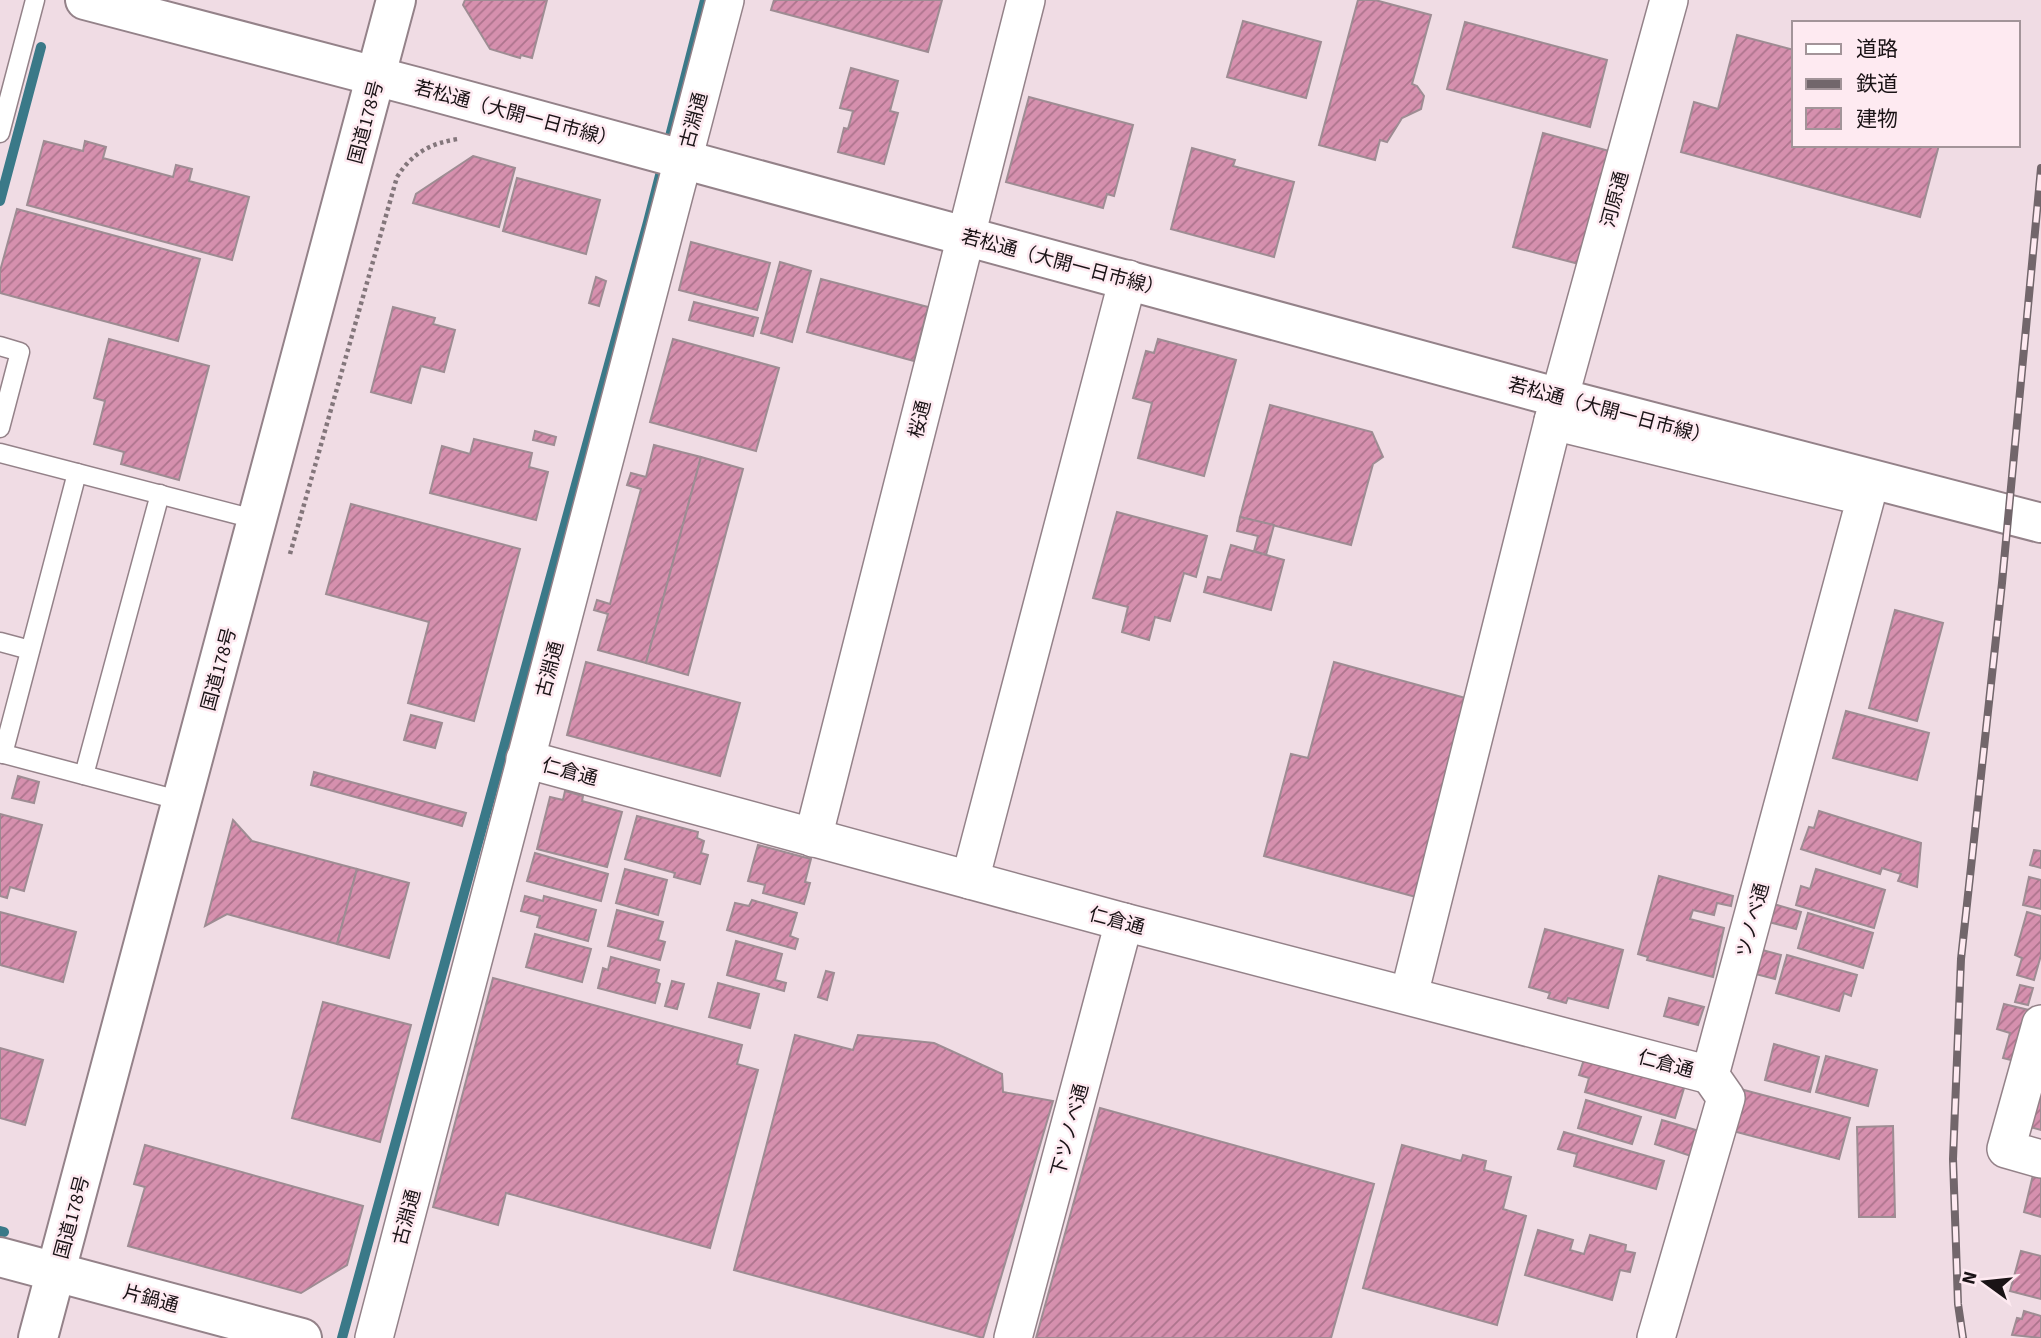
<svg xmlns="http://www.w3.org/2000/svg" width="2041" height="1338" font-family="'Source Sans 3','Noto Sans JP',sans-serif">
<defs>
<pattern id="building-hatch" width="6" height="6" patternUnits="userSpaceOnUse" patternTransform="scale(1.75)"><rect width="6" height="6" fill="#d690ae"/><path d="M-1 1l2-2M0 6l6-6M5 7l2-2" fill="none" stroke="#ad748d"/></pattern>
</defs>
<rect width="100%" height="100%" fill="#f0dce4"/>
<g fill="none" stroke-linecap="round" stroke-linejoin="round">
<g stroke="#3a7988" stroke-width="10">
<polyline points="0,201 41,47"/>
<polyline points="0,1231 4,1232"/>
<polyline points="342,1338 648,222 705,0"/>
</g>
</g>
<g fill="url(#building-hatch)" stroke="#9e8c93" stroke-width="2">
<polygon points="465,0 547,0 532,58 521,55 520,58 490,49 463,5"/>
<polygon points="774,0 942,0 928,52 771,10"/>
<polygon points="1358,0 1375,0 1431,15 1412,84 1417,86 1424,96 1421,109 1402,118 1387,142 1380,140 1375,160 1319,145"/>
<polygon points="1243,21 1321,42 1306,98 1227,77"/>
<polygon points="1465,22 1607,60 1590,127 1447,89"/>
<polygon points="1737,35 1794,50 1794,145 1939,145 1920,217 1681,152 1694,102 1718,109"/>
<polygon points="851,68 898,81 890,111 898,113 884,164 838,152 844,128 848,129 853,111 840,108"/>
<polygon points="1029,97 1133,125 1114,196 1107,194 1103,208 1006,182"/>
<polygon points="1543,133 1609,151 1579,264 1513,247"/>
<polygon points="44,141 83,151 85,141 106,147 103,158 173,177 176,165 192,169 189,181 249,197 232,260 27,205"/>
<polygon points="1192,148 1235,160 1233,166 1294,182 1274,257 1171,229"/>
<polygon points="473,156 515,168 499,227 413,203 416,194"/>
<polygon points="517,178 600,200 586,254 503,231"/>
<polygon points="17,209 200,259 178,341 0,293 0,271"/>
<polygon points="691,242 770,263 757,310 679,290"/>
<polygon points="780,262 811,271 792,342 761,333"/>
<polygon points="596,277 606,281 599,306 589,303"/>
<polygon points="821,279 928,307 914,361 807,332"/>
<polygon points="694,302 758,318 753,336 689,320"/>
<polygon points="393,307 435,318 433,324 455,330 444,372 421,366 411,403 371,392"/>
<polygon points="109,339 209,366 179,480 121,464 124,452 94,444 105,401 94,398"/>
<polygon points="673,339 779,368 756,451 650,422"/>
<polygon points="1158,339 1236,360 1204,476 1138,458 1152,403 1133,398 1146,351 1154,353"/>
<polygon points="1270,405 1372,432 1383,457 1373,464 1351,545 1240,517"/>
<polygon points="535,431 556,437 554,445 533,440"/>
<polygon points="474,439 532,453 529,467 548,472 536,520 430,493 442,446 470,454"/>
<polygon points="654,445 701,457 646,663 598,650 608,614 594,610 597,600 610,604 641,489 627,485 631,473 646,477"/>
<polygon points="701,457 743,469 688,675 646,663"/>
<polygon points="351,504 520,549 474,721 408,703 429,622 326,594"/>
<polygon points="1117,512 1207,536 1196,577 1184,573 1170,621 1155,617 1149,640 1122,632 1128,607 1093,598"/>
<polygon points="1240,517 1274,525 1266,555 1254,551 1258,536 1237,531"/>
<polygon points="1231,545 1284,560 1271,610 1204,592 1208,577 1221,580"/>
<polygon points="1895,610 1943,623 1917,721 1869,708"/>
<polygon points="586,662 740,703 720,776 567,735"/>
<polygon points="1334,662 1469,699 1416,897 1264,856 1291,754 1308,758"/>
<polygon points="1846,711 1929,733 1917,780 1833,758"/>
<polygon points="411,715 442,723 435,748 404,740"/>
<polygon points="314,772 466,813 462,826 311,785"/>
<polygon points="18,776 39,782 34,803 12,798"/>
<polygon points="565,791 583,796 582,801 622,812 607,867 537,849 550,797 563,800"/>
<polygon points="1819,811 1921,843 1917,887 1898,881 1901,874 1882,868 1880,874 1801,849 1809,827 1814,828"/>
<polygon points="0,814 42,825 24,891 10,887 7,898 0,896"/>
<polygon points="637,816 698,832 697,838 704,841 701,853 708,855 700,884 674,877 675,873 625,859"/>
<polygon points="233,820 252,841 357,869 337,944 227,914 205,926"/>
<polygon points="758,845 811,859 805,882 810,883 804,904 763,893 765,885 748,881"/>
<polygon points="2034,850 2041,851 2041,868 2030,865"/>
<polygon points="535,853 608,874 601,901 527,881"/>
<polygon points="357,869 409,883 389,958 337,944"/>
<polygon points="625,869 667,880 658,915 616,903"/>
<polygon points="1816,869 1885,890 1874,928 1796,905 1801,886 1810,889"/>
<polygon points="1659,876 1733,896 1731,906 1717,903 1714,915 1693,910 1690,919 1724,928 1713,977 1647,960 1648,957 1638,954"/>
<polygon points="2029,877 2041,880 2041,909 2023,905"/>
<polygon points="525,896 543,901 544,896 596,910 588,941 537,927 540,916 521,911"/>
<polygon points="752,900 797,913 790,936 798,939 795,949 727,930 735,903 749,906"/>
<polygon points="1770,903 1801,912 1796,929 1765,921"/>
<polygon points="617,910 663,922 658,940 665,942 660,960 608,946"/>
<polygon points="0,912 76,932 63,982 0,965"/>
<polygon points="2027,912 2041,916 2041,955 2034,980 2017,975 2022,958 2015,955"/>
<polygon points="1808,913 1873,933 1863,968 1798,948"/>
<polygon points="1545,929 1623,950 1608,1008 1568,998 1566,1003 1548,998 1550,993 1529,987"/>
<polygon points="535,934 591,949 582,982 526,967"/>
<polygon points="736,941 782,954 775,980 786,983 784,991 727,975"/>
<polygon points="1755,948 1781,955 1775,979 1748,972"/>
<polygon points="1787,955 1857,975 1851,996 1844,993 1839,1011 1776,993"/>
<polygon points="611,957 659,970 656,982 660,984 655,1003 598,988 603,968 608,970"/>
<polygon points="826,971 834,973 827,1000 818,997"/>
<polygon points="493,978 742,1045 737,1064 758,1070 710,1248 506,1193 498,1225 433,1207"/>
<polygon points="672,981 684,984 677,1009 665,1006"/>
<polygon points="718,983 759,994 750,1028 709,1017"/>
<polygon points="2020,985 2033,988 2028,1005 2015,1002"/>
<polygon points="1669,998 1704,1007 1698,1025 1664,1016"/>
<polygon points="323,1002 411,1025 380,1142 292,1118"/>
<polygon points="2004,1004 2029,1010 2015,1061 2003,1058 2010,1033 1997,1029"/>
<polygon points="795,1035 853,1050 858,1035 934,1043 1002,1074 1003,1092 1053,1101 983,1338 734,1270"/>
<polygon points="1774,1044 1819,1057 1810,1092 1765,1080"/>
<polygon points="0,1048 43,1060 25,1125 0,1118"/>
<polygon points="1585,1056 1685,1085 1675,1118 1585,1092 1589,1078 1579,1075"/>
<polygon points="1826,1056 1877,1070 1868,1106 1816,1092"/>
<polygon points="2041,1087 2041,1130 2030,1127"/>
<polygon points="1744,1090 1850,1118 1839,1159 1733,1131"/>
<polygon points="1586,1100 1641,1117 1632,1144 1578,1128"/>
<polygon points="1100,1108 1374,1184 1331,1338 1036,1338"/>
<polygon points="1662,1120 1699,1131 1691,1156 1655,1144"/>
<polygon points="1893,1126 1895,1217 1859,1217 1857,1127"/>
<polygon points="1564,1132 1664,1161 1656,1189 1574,1166 1577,1154 1558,1149"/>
<polygon points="145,1145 363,1206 347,1265 301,1293 128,1246 145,1187 134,1184"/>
<polygon points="1402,1145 1461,1161 1463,1155 1486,1161 1484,1170 1511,1177 1503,1209 1526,1216 1497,1325 1363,1288"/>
<polygon points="2033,1175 2041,1177 2041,1217 2024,1212"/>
<polygon points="1538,1230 1573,1240 1570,1250 1584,1254 1590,1235 1626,1245 1625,1251 1635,1253 1630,1272 1620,1270 1612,1300 1525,1275"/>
<polygon points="2021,1251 2041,1256 2041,1299 2010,1291"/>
<polygon points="2024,1311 2041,1316 2041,1338 2012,1335 2017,1318 2022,1319"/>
</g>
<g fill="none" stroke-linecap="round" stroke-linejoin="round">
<g stroke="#948289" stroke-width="21">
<g id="service">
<polyline points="0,133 35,0"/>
<polyline points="0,346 20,352 0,428"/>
<polyline points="0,453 258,520"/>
<polyline points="0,642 30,650"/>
<polyline points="0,753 182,801"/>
<polyline points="3,754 77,473"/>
<polyline points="84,775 160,494"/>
</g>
</g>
<g stroke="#948289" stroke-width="40">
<g id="minor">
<polyline points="1553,421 1866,497 1710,1075 1726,1098 1656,1338"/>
<polyline points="525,759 1124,922 1710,1075"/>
<polyline points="813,838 1026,0"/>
<polyline points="970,880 1128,279"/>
<polyline points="1409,995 1553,421 1669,0"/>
<polyline points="2041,1024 2006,1149 2041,1159"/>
<polyline points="374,1338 725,0"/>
<polyline points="1013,1338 1124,922"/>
</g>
</g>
<g stroke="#948289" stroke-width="42">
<g id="tertiary">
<polyline points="85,0 417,87 1560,398 2041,523"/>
<polyline points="0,1257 302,1338"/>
</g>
</g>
<g stroke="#948289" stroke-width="42">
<polyline id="trunk" points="38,1338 396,0"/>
</g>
<path stroke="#83767b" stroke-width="4.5" stroke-dasharray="3.5 3.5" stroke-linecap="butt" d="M 290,554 L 397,177 C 412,153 431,143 458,139"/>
<use href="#service" stroke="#fff" stroke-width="18"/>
<use href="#minor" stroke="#fff" stroke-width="37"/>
<use href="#tertiary" stroke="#fff" stroke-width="38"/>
<use href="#trunk" stroke="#fff" stroke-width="38"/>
<g stroke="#72666b" stroke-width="8">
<polyline id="rail" points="1963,1338 1958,1304 1953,1159 1961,959 2002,583 2041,168"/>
</g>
<use href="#rail" stroke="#feeaf1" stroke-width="5" stroke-dasharray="16" stroke-linecap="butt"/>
</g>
<g text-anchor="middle" stroke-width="5" stroke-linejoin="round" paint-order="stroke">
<g font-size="19" fill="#1a1316" stroke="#feeaf1">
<text transform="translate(516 113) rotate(15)" y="7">若松通（大開一日市線）</text>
<text transform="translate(693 120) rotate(-75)" y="7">古淵通</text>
<text transform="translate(365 122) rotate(-75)" y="7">国道178号</text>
<text transform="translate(1614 199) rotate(-75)" y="7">河原通</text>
<text transform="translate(1063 262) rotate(15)" y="7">若松通（大開一日市線）</text>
<text transform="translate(1610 410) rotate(15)" y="7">若松通（大開一日市線）</text>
<text transform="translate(919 419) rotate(-76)" y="7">桜通</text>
<text transform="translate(218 669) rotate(-75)" y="7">国道178号</text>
<text transform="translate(549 669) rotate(-75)" y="7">古淵通</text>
<text transform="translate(570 771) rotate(15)" y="7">仁倉通</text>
<text transform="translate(1117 920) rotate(15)" y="7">仁倉通</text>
<text transform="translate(1752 920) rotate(-75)" y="7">ツノベ通</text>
<text transform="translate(1666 1063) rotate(15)" y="7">仁倉通</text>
<text transform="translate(1069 1130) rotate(-75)" y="7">下ツノベ通</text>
<text transform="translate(71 1217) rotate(-75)" y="7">国道178号</text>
<text transform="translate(406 1217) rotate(-75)" y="7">古淵通</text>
<text transform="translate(151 1298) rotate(15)" y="7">片鍋通</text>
</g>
</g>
<rect x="1792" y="21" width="228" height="126" fill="#feeaf1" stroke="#a39499" stroke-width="2"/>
<rect x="1806" y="44" width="35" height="10" fill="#ffffff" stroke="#a39499" stroke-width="2"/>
<text x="1856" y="56" font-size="21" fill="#1a1316">道路</text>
<rect x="1806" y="79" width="35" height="10" fill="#72666b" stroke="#a39499" stroke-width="2"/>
<text x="1856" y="91" font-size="21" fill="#1a1316">鉄道</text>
<rect x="1806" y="108" width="35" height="21" fill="url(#building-hatch)" stroke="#a39499" stroke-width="2"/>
<text x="1856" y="126" font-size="21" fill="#1a1316">建物</text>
<g transform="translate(1985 1282) rotate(285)" stroke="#feeaf1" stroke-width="5" paint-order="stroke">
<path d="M0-5L12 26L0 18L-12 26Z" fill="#1a1316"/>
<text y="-10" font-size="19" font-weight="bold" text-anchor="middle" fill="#1a1316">N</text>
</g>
</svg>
